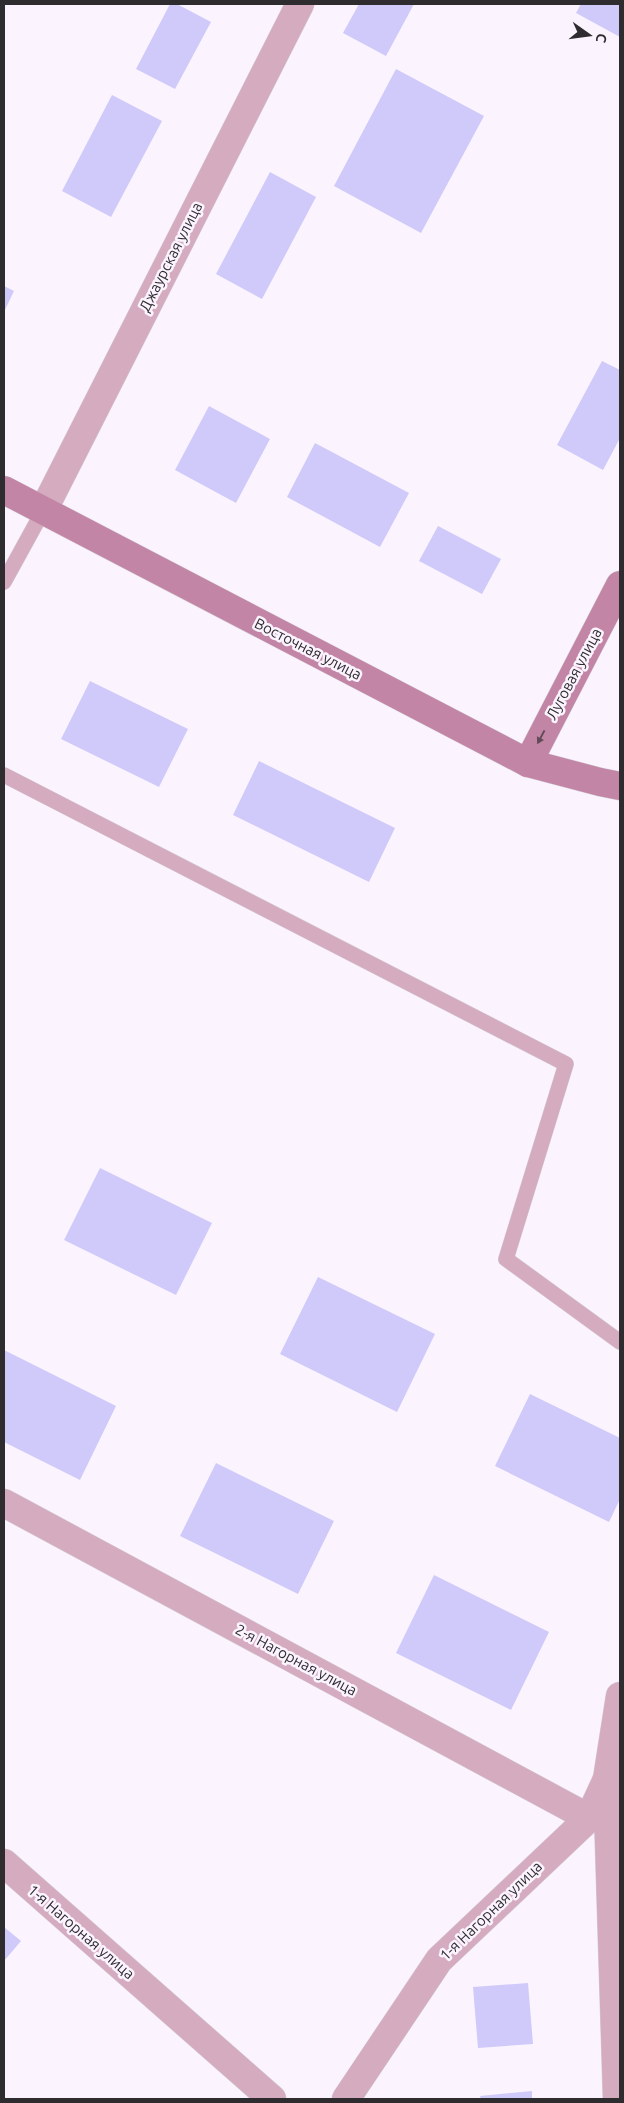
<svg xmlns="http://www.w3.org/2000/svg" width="624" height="2103" font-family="Ubuntu,sans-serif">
<rect width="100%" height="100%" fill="#fbf4fe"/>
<g fill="#d0cafa">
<polygon points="170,4 177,4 211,22 175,89 136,69"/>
<polygon points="359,4 414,4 386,56 343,33"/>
<polygon points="581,4 620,4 620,37 576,13"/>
<polygon points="396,69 484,116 421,233 334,186"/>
<polygon points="112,95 162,121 111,217 62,191"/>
<polygon points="270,172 316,197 262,299 216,274"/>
<polygon points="4,286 14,291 4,312"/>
<polygon points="602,361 620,370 620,438 603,470 557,445"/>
<polygon points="209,406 270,439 236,503 175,470"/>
<polygon points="315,443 409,493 380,547 287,497"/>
<polygon points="438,526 501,559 482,594 419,561"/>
<polygon points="90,681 188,729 159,787 61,739"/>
<polygon points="259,761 395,828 369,882 233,815"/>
<polygon points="100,1168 212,1223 176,1295 64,1240"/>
<polygon points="318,1277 435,1334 397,1412 280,1354"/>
<polygon points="4,1350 116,1406 80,1480 4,1442"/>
<polygon points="530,1394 620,1438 620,1499 609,1522 495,1466"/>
<polygon points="216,1463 334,1521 298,1594 180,1536"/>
<polygon points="434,1575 549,1632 511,1710 396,1653"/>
<polygon points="4,1927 21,1941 4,1961"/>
<polygon points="528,1983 533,2044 478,2048 473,1987"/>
<polygon points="532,2091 532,2099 481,2099 480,2096"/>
</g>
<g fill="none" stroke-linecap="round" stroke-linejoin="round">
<g stroke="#d6d0d9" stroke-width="16">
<g id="service">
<polyline points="4,582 43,511"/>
<polyline points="4,775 566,1064 506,1259 620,1342"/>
</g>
</g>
<g stroke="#d6d0d9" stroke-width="29">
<g id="minor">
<polyline points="43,511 300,4"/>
<polyline points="4,1503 589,1818"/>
<polyline points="4,1863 272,2099"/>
<polyline points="346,2099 439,1960 589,1818 607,1779"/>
<polyline points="617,2099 607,1779 620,1696"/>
</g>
</g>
<g stroke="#d6d0d9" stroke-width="29">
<g id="secondary">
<polyline points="4,490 528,763 600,782 620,786"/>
<polyline points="528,763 620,585"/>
</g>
</g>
<use href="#service" stroke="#d5abc0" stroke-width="15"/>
<use href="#minor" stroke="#d5abc0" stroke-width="28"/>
<use href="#secondary" stroke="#c285a5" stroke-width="28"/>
</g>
<defs><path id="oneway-solid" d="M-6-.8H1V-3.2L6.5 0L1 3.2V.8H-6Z" transform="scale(1.25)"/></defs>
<use fill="#624b59" href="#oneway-solid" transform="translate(541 737) rotate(118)"/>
<g text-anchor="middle" stroke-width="5" stroke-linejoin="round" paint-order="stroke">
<g font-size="15" fill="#2f2c30" stroke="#fbf4fe">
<text transform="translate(171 257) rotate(-63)" y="5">Джаурская улица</text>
<text transform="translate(308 649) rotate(27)" y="5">Восточная улица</text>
<text transform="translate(574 674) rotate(-62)" y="5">Луговая улица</text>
<text transform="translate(296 1660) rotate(28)" y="5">2-я Нагорная улица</text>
<text transform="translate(491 1911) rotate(-44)" y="5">1-я Нагорная улица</text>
<text transform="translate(81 1932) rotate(41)" y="5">1-я Нагорная улица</text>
</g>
</g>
<rect width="624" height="2103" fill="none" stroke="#2f2c30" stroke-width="10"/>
<g transform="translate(589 35) rotate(104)" stroke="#fbf4fe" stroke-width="4" paint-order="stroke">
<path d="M0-4L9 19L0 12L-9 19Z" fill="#2f2c30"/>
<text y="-8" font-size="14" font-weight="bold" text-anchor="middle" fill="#2f2c30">С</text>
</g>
</svg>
